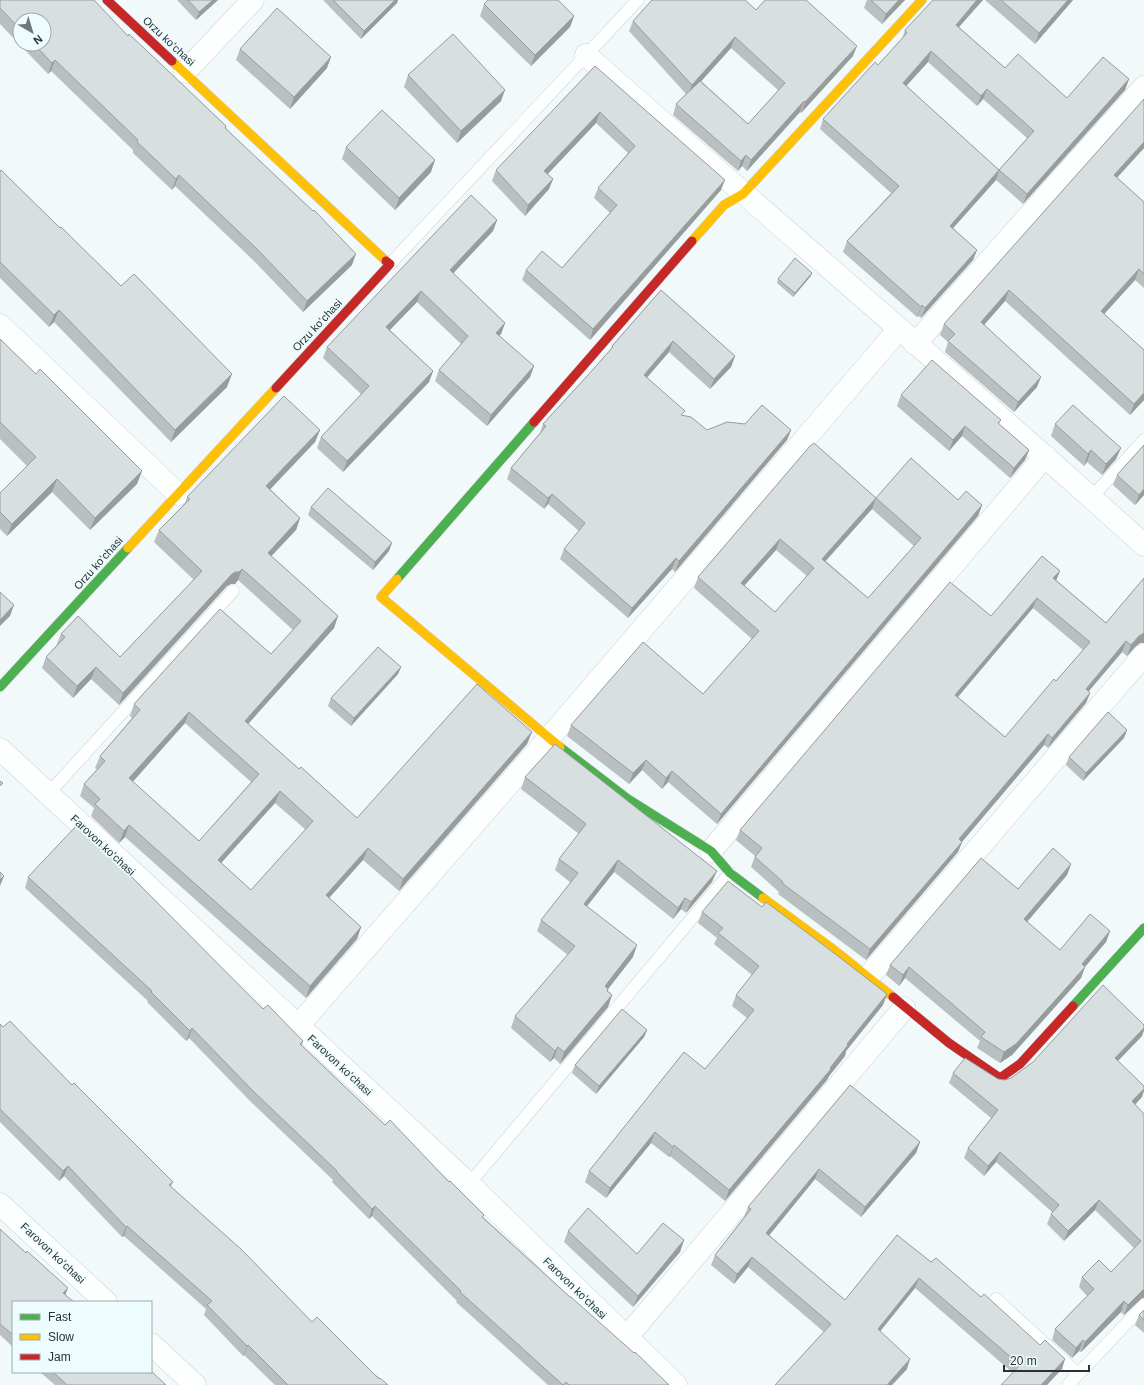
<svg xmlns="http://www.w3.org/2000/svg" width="1144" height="1385" font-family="Helvetica,sans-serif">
<rect width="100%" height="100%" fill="#f1f9fa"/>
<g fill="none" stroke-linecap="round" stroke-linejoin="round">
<g stroke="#cdd3d4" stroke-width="13">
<g id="lane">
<polyline points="390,264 638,0"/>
<polyline points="1091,498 1144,440"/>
<polyline points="48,794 233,591"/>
<polyline points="469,1184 730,873"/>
<polyline points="996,1299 1078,1374"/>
<polyline points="1068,1385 1144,1305"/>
</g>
</g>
<g stroke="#cdd3d4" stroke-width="23">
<g id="street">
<path d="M 586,55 C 771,219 960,379 1144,545"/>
<polyline points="185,72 253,0"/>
<polyline points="0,325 178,494"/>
<polyline points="915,344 1144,87"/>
<polyline points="0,749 469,1184 676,1385"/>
<polyline points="711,851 1045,456"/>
<polyline points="868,977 1144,655"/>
<polyline points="298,1026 549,738 899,329"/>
<polyline points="0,1204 106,1302"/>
<polyline points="626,1338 904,1008"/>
<polyline points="151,1344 195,1385"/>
</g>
</g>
<g stroke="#cdd3d4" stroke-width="10">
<g id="fast">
<polyline points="397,579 534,422"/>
<polyline points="0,687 128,548"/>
<polyline points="560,747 628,799 711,851 730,873 763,898"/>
<polyline points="1073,1006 1144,928"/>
</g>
</g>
<g stroke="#cdd3d4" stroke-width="10">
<g id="slow">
<polyline points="172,61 386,261"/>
<polyline points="692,241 724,205 743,194 922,0"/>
<polyline points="128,548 276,388"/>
<polyline points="397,579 381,597 560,747"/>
<polyline points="763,898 834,950 893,997"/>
</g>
</g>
<g stroke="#cdd3d4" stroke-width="10">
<g id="jam">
<polyline points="107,0 172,61"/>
<polyline points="276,388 390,264 386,261"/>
<polyline points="534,422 692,241"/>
<polyline points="893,997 949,1043 1000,1078 1020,1064 1073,1006"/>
</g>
</g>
<use href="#lane" stroke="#fdfefe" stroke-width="12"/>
<use href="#street" stroke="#fdfefe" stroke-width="22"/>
<use href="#fast" stroke="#4caf50" stroke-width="9"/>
<use href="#slow" stroke="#ffc107" stroke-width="9"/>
<use href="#jam" stroke="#c62828" stroke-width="9"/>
</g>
<g fill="#bac0c1" fill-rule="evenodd">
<path d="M 0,0 L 128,36 L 226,126 L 226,128 L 352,265 L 303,312 L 253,260 L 175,186 L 172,190 L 133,153 L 133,150 L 51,71 L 48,74 L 0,24 ZM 20,20 L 44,44 L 20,44 Z"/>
<polygon points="177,0 218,0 196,20"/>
<polygon points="323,0 398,0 397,3 361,39"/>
<polygon points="867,0 905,0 882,24 864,8"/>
<polygon points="985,0 1073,0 1035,44"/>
<polygon points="484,4 574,16 570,27 531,66 480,16"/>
<path d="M 756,10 L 853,56 L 801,113 L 800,112 L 747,171 L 742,166 L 738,171 L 673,115 L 676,104 L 686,94 L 629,31 L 633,21 ZM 731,48 L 778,90 L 748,124 L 701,81 Z"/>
<path d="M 959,27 L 1005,68 L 1067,98 L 1129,79 L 1125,90 L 1023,204 L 996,180 L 953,228 L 977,250 L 973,260 L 921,318 L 918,316 L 917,317 L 843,252 L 847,241 L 891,193 L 820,129 L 823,119 L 878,65 L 902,39 L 905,30 ZM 928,62 L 977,106 L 983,99 L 1027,138 L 999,170 L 906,86 Z"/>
<polygon points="240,49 327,68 290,109 236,60"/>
<polygon points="595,66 721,190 590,340 522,280 526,270 562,268 610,213 594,198 598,188 628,153 596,123 548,174 553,179 549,189 525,216 492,181 496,170"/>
<polygon points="408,75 501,101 457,143 404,87"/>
<polygon points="1144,99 1144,148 1117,178 1144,202 1144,288 1135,280 1104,314 1144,350 1144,400 1130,415 1005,301 984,325 1037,387 1014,412 945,352 948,342 940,335 944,324"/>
<polygon points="346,147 431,172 395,210 342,159"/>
<polygon points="0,171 227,387 171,442 54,322 49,327 0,278"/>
<polygon points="497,220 493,231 453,273 505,323 501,334 499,336 534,366 530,377 487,426 435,381 439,370 461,344 417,302 390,330 433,371 429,382 343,472 317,448 321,437 361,394 323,358 327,347"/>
<polygon points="812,273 810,277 793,297 777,283 778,279"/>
<polygon points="661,290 735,356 731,367 710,389 669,352 647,378 683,416 707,430 791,430 787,440 675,572 672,569 628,618 560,559 564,549 579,531 548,504 544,509 507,479 511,468 540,433 543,424 588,375 611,349 612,346"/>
<polygon points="0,339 36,374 142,471 137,484 90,530 52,492 7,536 0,529 0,493 27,466 0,439"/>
<polygon points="901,395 1001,420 999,424 1029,450 1025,460 1010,478 962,436 949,451 897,406"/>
<polygon points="1055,424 1116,459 1102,475 1087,462 1084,466 1051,436"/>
<path d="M 320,430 L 315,442 L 270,489 L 300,518 L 296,530 L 271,556 L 338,616 L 334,628 L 248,724 L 299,769 L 357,818 L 532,732 L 527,744 L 399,891 L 363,860 L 329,898 L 361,927 L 357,939 L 306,998 L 125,837 L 119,843 L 91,816 L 94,808 L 80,796 L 84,784 L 97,769 L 95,768 L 100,756 L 132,718 L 130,716 L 134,704 L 271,654 L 293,630 L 238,580 L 235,584 L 231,584 L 227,586 L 119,705 L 91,679 L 73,698 L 42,668 L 46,657 L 56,646 L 61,634 L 120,657 L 194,580 L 154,542 L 159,530 L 185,503 L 187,497 ZM 185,723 L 251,782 L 199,841 L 133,782 ZM 275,803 L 306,830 L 251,890 L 221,863 Z"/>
<polygon points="1144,445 1144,495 1135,505 1113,485 1117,475"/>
<path d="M 810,446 L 876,498 L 958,500 L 982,505 L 978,516 L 717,824 L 668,782 L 662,789 L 642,770 L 629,784 L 567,736 L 571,725 L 703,694 L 752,639 L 694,588 L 698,577 ZM 872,509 L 914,546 L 868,598 L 826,561 ZM 776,550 L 807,576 L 775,612 L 744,585 Z"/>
<polygon points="311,507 389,551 373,570 308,515"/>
<path d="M 1144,578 L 1144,643 L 1140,643 L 1135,647 L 1127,656 L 1122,652 L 1089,691 L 1090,693 L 1086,703 L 1048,748 L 1044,745 L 962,842 L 958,852 L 866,960 L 778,894 L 779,892 L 751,867 L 755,856 L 736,840 L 740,830 L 991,616 L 1056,580 L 1106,623 ZM 1033,608 L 1083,650 L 1056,681 L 1005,737 L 958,697 Z"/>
<polygon points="401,667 398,674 351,726 328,706 331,698"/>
<polygon points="1124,738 1083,781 1066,765 1069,757"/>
<polygon points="525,777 712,882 686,913 681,909 673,919 614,872 587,906 633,957 608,989 608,991 612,995 608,1007 560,1064 554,1058 550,1062 511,1028 515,1016 568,955 537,931 541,920 571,883 555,870 559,859 579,834 521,789"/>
<polygon points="1071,864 1067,875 1027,922 1060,950 1110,931 1106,942 1085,967 1081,978 1012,1055 1000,1063 977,1048 980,1041 905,978 899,986 886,975 890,965"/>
<polygon points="28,877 263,1009 303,1041 302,1046 385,1125 449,1182 484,1215 483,1217 570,1297 669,1385 548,1385 456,1302 457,1301 372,1216 369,1219 332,1182 333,1180 250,1101 189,1038 186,1041 147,1002 148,1001 25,888"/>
<polygon points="762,907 887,994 883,1005 846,1051 845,1056 829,1076 827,1080 725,1201 670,1156 669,1157 651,1143 606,1198 585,1182 589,1171 705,1069 747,1018 732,1006 736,995 752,975 714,944 717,938 698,923 702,912"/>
<polygon points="0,1024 72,1085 173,1182 171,1187 312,1322 388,1385 275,1385 244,1355 243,1356 204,1315 206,1309 124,1236 122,1237 64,1176 59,1181 0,1122"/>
<polygon points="1144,1025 1144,1030 1142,1036 1118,1061 1142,1097 1135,1105 1144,1114 1144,1298 1142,1298 1124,1315 1121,1312 1081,1352 1079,1351 1072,1358 1052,1340 1055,1329 1087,1296 1079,1287 1082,1277 1111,1272 1134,1248 1095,1210 1064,1241 1047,1224 1051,1214 1052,1212 996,1162 984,1176 964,1158 968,1148 991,1118 949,1083 953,1073 998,1079 1005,1080"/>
<polygon points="647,1030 644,1037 596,1094 572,1073 575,1065"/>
<polygon points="850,1085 920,1142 916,1153 861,1217 815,1179 769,1235 845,1300 897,1235 1062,1369 1013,1373 915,1288 880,1331 907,1369 892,1385 775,1385 824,1332 748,1267 734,1284 711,1265 715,1255 744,1217 748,1207"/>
<polygon points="0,1229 13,1302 13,1347 0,1335"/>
<polygon points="568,1231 637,1254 684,1240 680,1252 633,1307 564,1242"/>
<polygon points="1144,1310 1144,1333 1135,1325 1139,1315"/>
<polygon points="40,1372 151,1372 166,1385 55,1385"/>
</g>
<g fill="#979c9d">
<polygon points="213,0 218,0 196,20 199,12"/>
<polygon points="395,0 398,0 397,3 361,39 364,31"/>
<polygon points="899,0 905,0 882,24 886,14"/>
<polygon points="977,0 983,0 952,35 956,25"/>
<polygon points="1068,0 1073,0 1035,44 1039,33"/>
<polygon points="574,16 570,27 531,66 535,55"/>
<polygon points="735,37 731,48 688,96 692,85"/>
<polygon points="857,46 853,56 801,113 805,102"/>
<polygon points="931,51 928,62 899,94 903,83"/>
<polygon points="331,57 327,68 290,109 294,97"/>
<polygon points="55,60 51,71 48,74 52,63"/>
<polygon points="1129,79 1125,90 1023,204 1027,194"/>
<polygon points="987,89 983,99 977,106 981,96"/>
<polygon points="505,90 501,101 457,143 461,131"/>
<polygon points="804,101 800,112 747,171 751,160"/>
<polygon points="600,112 596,123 541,181 544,171"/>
<polygon points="1144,142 1144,148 1110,185 1114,175"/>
<polygon points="746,155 742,166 738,171 741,161"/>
<polygon points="435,160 431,172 395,210 399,198"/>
<polygon points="999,170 996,180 946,236 950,226"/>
<polygon points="179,175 175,186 172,190 176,179"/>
<polygon points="553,179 549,189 525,216 528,205"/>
<polygon points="725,180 721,190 590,340 593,329"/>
<polygon points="497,220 493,231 446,281 450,270"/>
<polygon points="977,250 973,260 921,318 925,308"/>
<polygon points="356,254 352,265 303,312 307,301"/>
<polygon points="1139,269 1135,280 1097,322 1101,311"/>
<polygon points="812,273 810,277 793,297 795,293"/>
<polygon points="1009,290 1005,301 977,333 981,322"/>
<polygon points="421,291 417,302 382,338 386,327"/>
<polygon points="922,305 918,316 917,317 921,307"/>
<polygon points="59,310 54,322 49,327 54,315"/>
<polygon points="505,323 501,334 492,344 496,333"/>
<polygon points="673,341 669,352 640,385 644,375"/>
<polygon points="735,356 731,367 710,389 714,379"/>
<polygon points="534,366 530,377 487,426 491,415"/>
<polygon points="433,371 429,382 343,472 347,461"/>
<polygon points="232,374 227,387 171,442 175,430"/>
<polygon points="1041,377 1037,387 1014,412 1018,402"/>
<polygon points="1144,393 1144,400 1130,415 1134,404"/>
<polygon points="965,426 962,436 949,451 953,440"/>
<polygon points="320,430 315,442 262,498 266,486"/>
<polygon points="791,430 787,440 675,572 679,561"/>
<polygon points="1121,448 1116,459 1102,475 1106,464"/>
<polygon points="1029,450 1025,460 1010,478 1014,468"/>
<polygon points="1091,450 1087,462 1084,466 1088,454"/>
<polygon points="142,471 137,484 90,530 95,518"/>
<polygon points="57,479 52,492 7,536 12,524"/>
<polygon points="1144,489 1144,495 1135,505 1139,495"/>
<polygon points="552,494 548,504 544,509 548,498"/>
<polygon points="876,498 872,509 818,569 822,559"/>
<polygon points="982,505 978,516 717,824 721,814"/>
<polygon points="300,518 296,530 263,565 268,553"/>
<polygon points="780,539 776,550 737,594 741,583"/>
<polygon points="392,543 389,551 373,570 375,562"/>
<polygon points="676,558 672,569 628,618 632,608"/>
<polygon points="242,569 238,580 235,584 231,584 227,586 119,705 123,693 232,574"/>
<polygon points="1060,571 1056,581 1053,578"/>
<polygon points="1037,598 1033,608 951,705 955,695"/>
<polygon points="14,605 10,616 0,626 0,620"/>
<polygon points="338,616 334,628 240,733 245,721"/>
<polygon points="1144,633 1144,643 1140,643 1135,647 1127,656 1131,645 1139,636"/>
<polygon points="1126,641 1122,652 1082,699 1086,689"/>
<polygon points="96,667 91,679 73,698 77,686"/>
<polygon points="401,667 398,674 351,726 354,718"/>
<polygon points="1090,693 1086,703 1048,748 1052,738"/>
<polygon points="189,712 185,723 125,790 129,778"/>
<polygon points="1127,730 1124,738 1083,781 1086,773"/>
<polygon points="532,732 527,744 399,891 403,879"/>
<polygon points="1048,734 1044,745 955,850 959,839"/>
<polygon points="646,760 642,770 629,784 633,773"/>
<polygon points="672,771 668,782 662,789 666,778"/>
<polygon points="280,791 275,803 213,872 218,860"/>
<polygon points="129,825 125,837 119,843 124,831"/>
<polygon points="962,842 958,852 866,960 870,949"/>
<polygon points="368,848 363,860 321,907 326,895"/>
<polygon points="618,860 614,872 580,915 584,904"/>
<polygon points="1071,864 1067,875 1020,930 1024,919"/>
<polygon points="717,871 712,882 686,913 691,902"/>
<polygon points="4,876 0,886 0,880"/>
<polygon points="685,898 681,909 673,919 678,908"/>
<polygon points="361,927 357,939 306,998 310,986"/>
<polygon points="1110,931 1106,942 1078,975 1082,964"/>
<polygon points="637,945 633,957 601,998 605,986"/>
<polygon points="909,967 905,978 899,986 903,975"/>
<polygon points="1085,967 1081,978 1012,1055 1000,1063 1004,1052"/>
<polygon points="887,994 883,1005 846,1051 845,1056 829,1076 827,1080 725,1201 729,1190 830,1068 847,1044"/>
<polygon points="612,995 608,1007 560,1064 564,1052"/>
<polygon points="192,1028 189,1038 186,1041 190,1031"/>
<polygon points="1144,1028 1144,1030 1142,1036 1111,1068 1115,1058"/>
<polygon points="647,1030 644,1037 596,1094 599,1086"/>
<polygon points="558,1047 554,1058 550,1062 555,1051"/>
<polygon points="1144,1089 1144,1091 1142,1097 1128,1112 1132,1101"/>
<polygon points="655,1132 651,1143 606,1198 610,1188"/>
<polygon points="920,1142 916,1153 861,1217 865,1207"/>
<polygon points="674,1145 670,1156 669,1157 673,1147"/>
<polygon points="1000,1152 996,1162 984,1176 988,1166"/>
<polygon points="68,1166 64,1176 59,1181 63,1171"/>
<polygon points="819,1169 815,1179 763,1243 766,1233"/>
<polygon points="1099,1200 1095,1210 1064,1241 1068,1231"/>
<polygon points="375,1206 372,1216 369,1219 372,1209"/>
<polygon points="127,1226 124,1236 122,1237 126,1227"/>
<polygon points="684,1240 680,1252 633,1307 638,1296"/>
<polygon points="752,1257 748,1267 734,1284 737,1274"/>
<polygon points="919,1278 915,1288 874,1339 878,1329"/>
<polygon points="68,1288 65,1296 63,1293"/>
<polygon points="1144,1289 1144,1298 1142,1298 1124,1315 1128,1305"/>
<polygon points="1124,1301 1121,1312 1081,1352 1085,1342"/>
<polygon points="1083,1340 1079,1351 1072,1358 1076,1348"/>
<polygon points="248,1345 244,1355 243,1356 247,1346"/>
<polygon points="910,1359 907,1369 892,1385 887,1385"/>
<polygon points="1065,1359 1062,1369 1047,1385 1041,1385"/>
</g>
<g fill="#d8dfe0" stroke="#979c9d" fill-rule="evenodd">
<polygon points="0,0 94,0 128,36 129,34 163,66 226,126 225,128 313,211 314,210 356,254 307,301 257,249 179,175 176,179 137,142 138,140 55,60 52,63 34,44 44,44 44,20 20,20 20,29 0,8"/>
<polygon points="188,0 213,0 199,12"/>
<polygon points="333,0 395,0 364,31"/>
<polygon points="488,0 558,0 574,16 535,55 484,4"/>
<polygon points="652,0 745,0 756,10 765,0 806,0 857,46 805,102 804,101 751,160 746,155 741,161 676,104 700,81 748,124 785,83 735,37 692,85 633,21"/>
<polygon points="871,0 899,0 886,14"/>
<path d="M 933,0 L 977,0 L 956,25 L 1005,68 L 1018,54 L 1067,98 L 1103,57 L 1129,79 L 1027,194 L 999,170 L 950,226 L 977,250 L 925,308 L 922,305 L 921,307 L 847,241 L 899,186 L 823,119 L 875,62 L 878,65 L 907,33 L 905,30 ZM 931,51 L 981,96 L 987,89 L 1034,131 L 999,170 L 903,83 Z"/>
<polygon points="1001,0 1068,0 1039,33"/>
<polygon points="277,8 331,57 294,97 240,49"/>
<polygon points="453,34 505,90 461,131 408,75"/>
<polygon points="595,66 725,180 593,329 526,270 542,251 562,268 617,205 598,188 635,146 600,112 544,171 553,179 528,205 496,170"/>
<polygon points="1144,99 1144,142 1114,175 1144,202 1144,274 1139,269 1101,311 1144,350 1144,393 1134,404 1009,290 981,322 1041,377 1018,402 948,341 955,334 944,324"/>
<polygon points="382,110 435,160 399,198 346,147"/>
<polygon points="1,170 60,228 61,227 121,286 134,274 232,374 175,430 59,310 54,315 0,262 0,171"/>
<polygon points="471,195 497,220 450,270 505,323 496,333 534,366 491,415 439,370 468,336 421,291 386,327 433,371 347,461 321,437 369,386 327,347"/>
<polygon points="795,258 812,273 795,293 778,279"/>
<polygon points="661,290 735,356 714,379 673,341 644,375 685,411 681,415 691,417 707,430 727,422 745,424 762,405 791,430 679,561 676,558 632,608 564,549 585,523 552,494 548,498 511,468 546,426 543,424 588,375 613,347 612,346"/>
<polygon points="0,339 36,374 40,369 142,471 95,518 57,479 12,524 0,512 0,493 36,457 0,422"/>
<polygon points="932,360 1001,420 998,423 1029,450 1014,468 965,426 953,440 901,395"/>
<path d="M 284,396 L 320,430 L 266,486 L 300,518 L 268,553 L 338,616 L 245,721 L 299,769 L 301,767 L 357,818 L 477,684 L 532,732 L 403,879 L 368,848 L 326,895 L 361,927 L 310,986 L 129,825 L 124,831 L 95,804 L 100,799 L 84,784 L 105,761 L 100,756 L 140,710 L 134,704 L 220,609 L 271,654 L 301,621 L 242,569 L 239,572 L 235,572 L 232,574 L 123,693 L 96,667 L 77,686 L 46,657 L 65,637 L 61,634 L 78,616 L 120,657 L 202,571 L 159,530 L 190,499 L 187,497 ZM 189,712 L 259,774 L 199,841 L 129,778 ZM 280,791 L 313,821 L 251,890 L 218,860 Z"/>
<polygon points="1073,405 1121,448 1106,464 1091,450 1088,454 1055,424"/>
<path d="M 814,443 L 876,498 L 911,458 L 958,500 L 966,491 L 982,505 L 721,814 L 672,771 L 666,778 L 646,760 L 633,773 L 571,725 L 643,642 L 703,694 L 759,631 L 698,577 L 810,446 ZM 876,498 L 921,538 L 868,598 L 822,559 ZM 780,539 L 814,568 L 775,612 L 741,583 Z"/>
<polygon points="1144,445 1144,489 1139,495 1117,475"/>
<polygon points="328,488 392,543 375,562 311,507"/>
<path d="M 1042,556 L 1060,571 L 1053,578 L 1106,623 L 1144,578 L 1144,633 L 1139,636 L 1131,645 L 1126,641 L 1086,689 L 1090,693 L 1052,738 L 1048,734 L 959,839 L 962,842 L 870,949 L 782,883 L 783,882 L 755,857 L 762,848 L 740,830 L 950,582 L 991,616 ZM 1037,598 L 1090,642 L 1056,681 L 1054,679 L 1005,737 L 955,695 Z"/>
<polygon points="0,592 14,605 0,620"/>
<polygon points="378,647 401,667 354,718 331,698"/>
<polygon points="1108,712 1127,730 1086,773 1069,757"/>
<polygon points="555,744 717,871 691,902 685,898 678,908 618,860 584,904 637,945 605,986 608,989 607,991 612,995 564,1052 558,1047 555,1051 515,1016 575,946 541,920 578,873 559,859 586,824 525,777"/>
<polygon points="0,781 3,783 0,786"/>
<polygon points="78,824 106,851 263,1009 268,1005 303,1041 300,1044 385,1125 390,1120 449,1182 450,1181 484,1215 482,1217 570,1297 571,1297 634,1353 635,1352 669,1385 569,1385 566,1382 563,1385 460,1292 461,1291 375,1206 372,1209 336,1171 337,1171 253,1091 192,1028 190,1031 151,992 152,991 28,877"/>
<polygon points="1053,848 1071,864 1024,919 1060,950 1090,914 1110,931 1082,964 1085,967 1016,1044 1004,1052 981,1037 985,1032 909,967 903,975 890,965 981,858 1018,889"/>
<polygon points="0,872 4,876 0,880"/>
<polygon points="728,881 762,907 766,902 830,950 887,994 847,1044 848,1045 830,1068 831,1069 729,1190 674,1145 673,1147 655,1132 610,1188 589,1171 684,1052 705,1069 754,1010 736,995 759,966 718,933 723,928 702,912"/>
<polygon points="1103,985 1144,1025 1144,1028 1115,1058 1144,1086 1144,1089 1132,1101 1144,1114 1144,1289 1128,1305 1124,1301 1085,1342 1083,1340 1076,1348 1055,1329 1094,1289 1082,1277 1099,1260 1111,1272 1141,1241 1099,1200 1068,1231 1051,1214 1059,1205 1000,1152 988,1166 968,1148 998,1110 953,1073 965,1058 998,1079 1005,1080 1011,1078 1033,1062"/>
<polygon points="622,1009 647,1030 599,1086 575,1065"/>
<polygon points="10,1021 72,1085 74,1083 173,1182 169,1185 242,1250 312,1322 317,1317 379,1379 380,1378 388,1385 288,1385 248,1345 247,1346 207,1305 212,1301 127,1226 126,1227 68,1166 63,1171 0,1109 0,1024 3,1027"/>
<polygon points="850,1085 920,1142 865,1207 819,1169 766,1233 845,1300 897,1235 931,1262 936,1258 981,1297 984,1294 1040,1345 1045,1340 1065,1359 1041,1385 1001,1385 1020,1365 919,1278 878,1329 910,1359 887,1385 775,1385 831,1324 752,1257 737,1274 715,1255 751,1209 748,1207"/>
<polygon points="588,1208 637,1254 663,1223 684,1240 638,1296 568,1231"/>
<polygon points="0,1229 26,1253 27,1251 68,1288 63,1293 74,1302 13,1302 13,1335 0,1324"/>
<polygon points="1144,1310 1144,1320 1139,1315"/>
<polygon points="151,1371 166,1385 67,1385 53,1372 151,1372"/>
</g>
<g text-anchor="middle" stroke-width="3.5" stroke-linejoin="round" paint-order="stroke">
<g font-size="11" fill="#2b3031" stroke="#edfcfe">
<text transform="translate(169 41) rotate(43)" y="4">Orzu koʻchasi</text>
<text transform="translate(317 325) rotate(-47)" y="4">Orzu koʻchasi</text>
<text transform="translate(98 563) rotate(-48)" y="4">Orzu koʻchasi</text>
<text transform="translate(103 845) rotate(43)" y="4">Farovon koʻchasi</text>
<text transform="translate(340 1065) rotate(43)" y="4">Farovon koʻchasi</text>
<text transform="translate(53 1253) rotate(43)" y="4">Farovon koʻchasi</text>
<text transform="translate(575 1288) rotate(44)" y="4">Farovon koʻchasi</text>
</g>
</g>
<rect x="12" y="1301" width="140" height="72" fill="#edfcfe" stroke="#9faaac"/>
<rect x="20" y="1314" width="20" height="6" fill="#4caf50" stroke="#9faaac"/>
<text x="48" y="1321" font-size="12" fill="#2b3031">Fast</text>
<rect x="20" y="1334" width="20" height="6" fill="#ffc107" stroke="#9faaac"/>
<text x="48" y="1341" font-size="12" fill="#2b3031">Slow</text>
<rect x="20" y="1354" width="20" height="6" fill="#c62828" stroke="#9faaac"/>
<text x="48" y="1361" font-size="12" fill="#2b3031">Jam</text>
<g transform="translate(32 32) rotate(142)"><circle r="19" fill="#edfcfe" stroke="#9faaac"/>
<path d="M0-3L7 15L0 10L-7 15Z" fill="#707677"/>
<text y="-6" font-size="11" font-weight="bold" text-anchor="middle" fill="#2b3031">N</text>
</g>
<path d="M1004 1365v6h85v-6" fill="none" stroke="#2b3031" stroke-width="2"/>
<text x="1010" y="1365" font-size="12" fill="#2b3031" stroke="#edfcfe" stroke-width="3" paint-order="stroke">20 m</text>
</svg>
